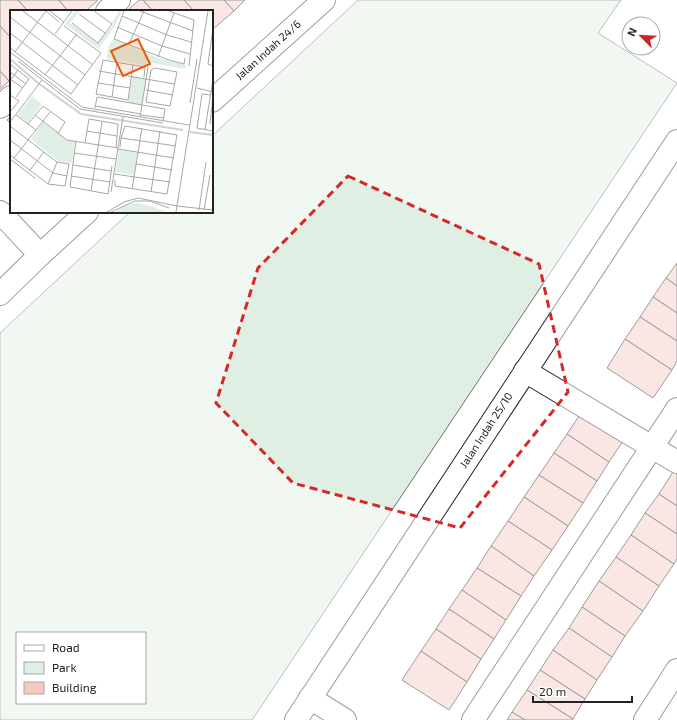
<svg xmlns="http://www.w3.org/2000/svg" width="677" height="720" font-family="'Exo 2',sans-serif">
<rect width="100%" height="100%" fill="#fff"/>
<path fill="#e0efe3" stroke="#6f6f6f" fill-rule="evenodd" d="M 358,0 L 621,0 L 598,33 L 677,83 L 252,720 L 0,720 L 0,333 L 130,212 L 212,212 L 212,136 ZM 17,633 L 145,633 L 145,703 L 17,703 Z"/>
<g fill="#f3c9c0" stroke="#222">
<polygon points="0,0 18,0 28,11 11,11 11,38 0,26"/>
<polygon points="18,0 59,0 68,11 28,11"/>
<polygon points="59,0 98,0 86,11 68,11"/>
<polygon points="139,0 143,0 153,11 127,11"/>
<polygon points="143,0 184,0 194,11 153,11"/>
<polygon points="184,0 224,0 234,11 212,30 212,11 194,11"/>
<polygon points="224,0 245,0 234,11"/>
<polygon points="0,26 11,38 11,79 9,81 0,71"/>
<polygon points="0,71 9,81 0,89"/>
<polygon points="11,116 11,124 7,120"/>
<polygon points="677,263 677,286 666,278"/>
<polygon points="666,278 677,286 677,313 653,297"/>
<polygon points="653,297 677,313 677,341 640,317"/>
<polygon points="640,317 677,341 677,361 672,370 625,339"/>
<polygon points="625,339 672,370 653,398 607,368"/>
<polygon points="585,407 627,435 609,462 567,434"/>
<polygon points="567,434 609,462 597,481 554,453"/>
<polygon points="554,453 597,481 583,503 539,475"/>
<polygon points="676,467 677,468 677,506 659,494"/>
<polygon points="539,475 583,503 568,526 524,497"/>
<polygon points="659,494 677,506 677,534 645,513"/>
<polygon points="524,497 568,526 552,550 508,521"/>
<polygon points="645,513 677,534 677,559 674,564 631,535"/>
<polygon points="508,521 552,550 534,576 491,546"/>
<polygon points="631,535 674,564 659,586 616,557"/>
<polygon points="491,546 534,576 521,596 477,568"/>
<polygon points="616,557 659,586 643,611 599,581"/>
<polygon points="477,568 521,596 506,620 462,590"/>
<polygon points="599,581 643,611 625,636 582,607"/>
<polygon points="462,590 506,620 494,639 449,609"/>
<polygon points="582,607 625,636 612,657 569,628"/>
<polygon points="449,609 494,639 481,659 436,629"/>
<polygon points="569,628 612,657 597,680 553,650"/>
<polygon points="436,629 481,659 467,682 421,651"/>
<polygon points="553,650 597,680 585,699 540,670"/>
<polygon points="421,651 467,682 449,710 402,680"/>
<polygon points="540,670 585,699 573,719 527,690"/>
<polygon points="527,690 573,719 572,720 525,720 512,712"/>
<polygon points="512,712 525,720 507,720"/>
</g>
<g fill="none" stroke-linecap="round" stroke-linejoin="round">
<g stroke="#222" stroke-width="24">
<g id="minor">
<polyline points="107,11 119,0"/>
<polyline points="212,101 324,0"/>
<polyline points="0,107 11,97"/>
<polyline points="0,212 40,255"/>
<polyline points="0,294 40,255 87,212"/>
<polyline points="525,371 677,462"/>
<polyline points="310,698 345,720"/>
<polyline points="296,720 677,141"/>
<polyline points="473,720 677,409"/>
<polyline points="645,720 677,670"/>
</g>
</g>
<use href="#minor" stroke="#fff" stroke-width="22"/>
</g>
<path d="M0 0H677V720H0ZM 348,176 L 539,264 L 568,392 L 460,528 L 293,483 L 216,403 L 258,268 Z" fill="#fff" fill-opacity=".55" fill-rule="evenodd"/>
<path fill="none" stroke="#d62828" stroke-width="3" stroke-dasharray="8 5" stroke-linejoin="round" d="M 348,176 L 539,264 L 568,392 L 460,528 L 293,483 L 216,403 L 258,268 Z"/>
<g text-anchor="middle" stroke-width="3" stroke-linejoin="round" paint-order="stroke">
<g font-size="11" fill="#222" stroke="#fff">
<text transform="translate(268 50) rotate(-42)" y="4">Jalan Indah 24/6</text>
<text transform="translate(486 430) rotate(-57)" y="4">Jalan Indah 25/10</text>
</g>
</g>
<g transform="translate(10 10)">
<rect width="203" height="203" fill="#fff"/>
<path d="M 65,1 L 70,1 L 60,13 L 88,33 L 103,15 L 102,12 L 109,2 L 107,1 L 112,1 L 104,17 L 89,39 L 55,14 ZM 103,29 L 148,48 L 176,55 L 175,59 L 137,52 L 137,56 L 97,49 L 98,37 ZM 122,67 L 136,69 L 132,95 L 118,92 ZM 22,86 L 32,94 L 18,113 L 7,105 ZM 33,112 L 57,130 L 65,132 L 62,153 L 48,151 L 21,129 ZM 109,140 L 127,143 L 124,165 L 105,162 ZM 127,193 L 141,196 L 156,202 L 105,202 L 114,196 Z" fill="#e0efe3"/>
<path fill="none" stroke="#c7d3dd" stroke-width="2" d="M 0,49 L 28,73 L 71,104 L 173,120M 180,122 L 203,125"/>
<path fill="none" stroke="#a7a7a7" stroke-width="1" d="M 13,1 L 83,55M 36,1 L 49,12M 40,1 L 54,12M 114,1 L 104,29 L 159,50 L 174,54 L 175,48M 130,1 L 183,21M 159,1 L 184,10 L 179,56M 69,4 L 95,23M 112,6 L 157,25 L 181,32M 0,7 L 75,65M 62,13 L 88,33 L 102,14 L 84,1M 107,17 L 152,36 L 180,44M 203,18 L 198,54 L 203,56M 0,23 L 68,75M 45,24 L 62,1M 119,34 L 134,1M 0,38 L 61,84 L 91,43 L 54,16M 0,42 L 72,97 L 179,115M 5,42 L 36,1M 148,47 L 164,3M 8,51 L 70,99 L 153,113M 0,54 L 19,69 L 6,87M 123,55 L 118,90 L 86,84 L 93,50 L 135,57 L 134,67M 145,58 L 167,62 L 160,96 L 136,92 L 141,60 ZM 89,61 L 165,74M 0,62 L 16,74M 35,65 L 67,24M 0,69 L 13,78M 0,71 L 8,60M 88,73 L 120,78M 187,78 L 203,82M 136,80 L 163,85M 0,85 L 9,91 L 0,102M 201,85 L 192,84 L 187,118 L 203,121M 102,87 L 107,52M 180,93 L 187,49M 85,96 L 131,104M 85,98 L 87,87 L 155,99 L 153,111M 6,105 L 26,120M 25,105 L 57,130 L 108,138M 131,105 L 154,108M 130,107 L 138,57M 0,112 L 32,70M 18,114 L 33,96 L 55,112 L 48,123M 200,114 L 203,86M 195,119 L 203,70M 77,121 L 107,126M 0,130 L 43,163 L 57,166M 66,131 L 60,177 L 98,184 L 102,156M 75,133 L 79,109 L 108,114 L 106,138M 110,137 L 111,128 L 166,136M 108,139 L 164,148M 64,143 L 106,149M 0,145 L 38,174 L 55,176 L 59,154 L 47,152 L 0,116M 4,148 L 40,102M 0,149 L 25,168M 126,154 L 162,160M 63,155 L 101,161M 20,160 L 34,142M 104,164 L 160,172M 61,166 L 100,172M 105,170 L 105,176 L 157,184 L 167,125 L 115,116 L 111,128M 38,174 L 47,152M 122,179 L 132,118M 81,181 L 92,112M 101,182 L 113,107M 141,182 L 150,121M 167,196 L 203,200M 189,200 L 196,152M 194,200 L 200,165M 97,202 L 114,192 L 128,188 L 167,196M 101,202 L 125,191 L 140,191 L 159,198M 166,202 L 198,1"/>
<path fill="#e8590c" fill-opacity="0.15" stroke="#e8590c" stroke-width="2" d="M 128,29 L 140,54 L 113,66 L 101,41 Z"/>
<rect width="203" height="203" fill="none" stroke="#222" stroke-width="2"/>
</g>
<rect x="16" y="632" width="130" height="72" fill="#ffffff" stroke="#a7a7a7"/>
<rect x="24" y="645" width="20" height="6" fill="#ffffff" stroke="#a7a7a7"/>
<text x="52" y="652" font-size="12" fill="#222222">Road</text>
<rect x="24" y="662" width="20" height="12" fill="#e0efe3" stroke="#a7a7a7"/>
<text x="52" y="672" font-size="12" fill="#222222">Park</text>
<rect x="24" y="682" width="20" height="12" fill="#f3c9c0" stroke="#a7a7a7"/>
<text x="52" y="692" font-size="12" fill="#222222">Building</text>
<g transform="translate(641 36) rotate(294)"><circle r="19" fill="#ffffff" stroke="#a7a7a7"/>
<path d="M0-3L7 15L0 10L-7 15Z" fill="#c62828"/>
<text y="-6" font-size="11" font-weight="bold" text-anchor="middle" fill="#222222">N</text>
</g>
<path d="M533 696v6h99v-6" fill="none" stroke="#222222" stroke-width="2"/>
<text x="539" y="696" font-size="12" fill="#222222" stroke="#ffffff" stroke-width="3" paint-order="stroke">20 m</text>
</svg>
